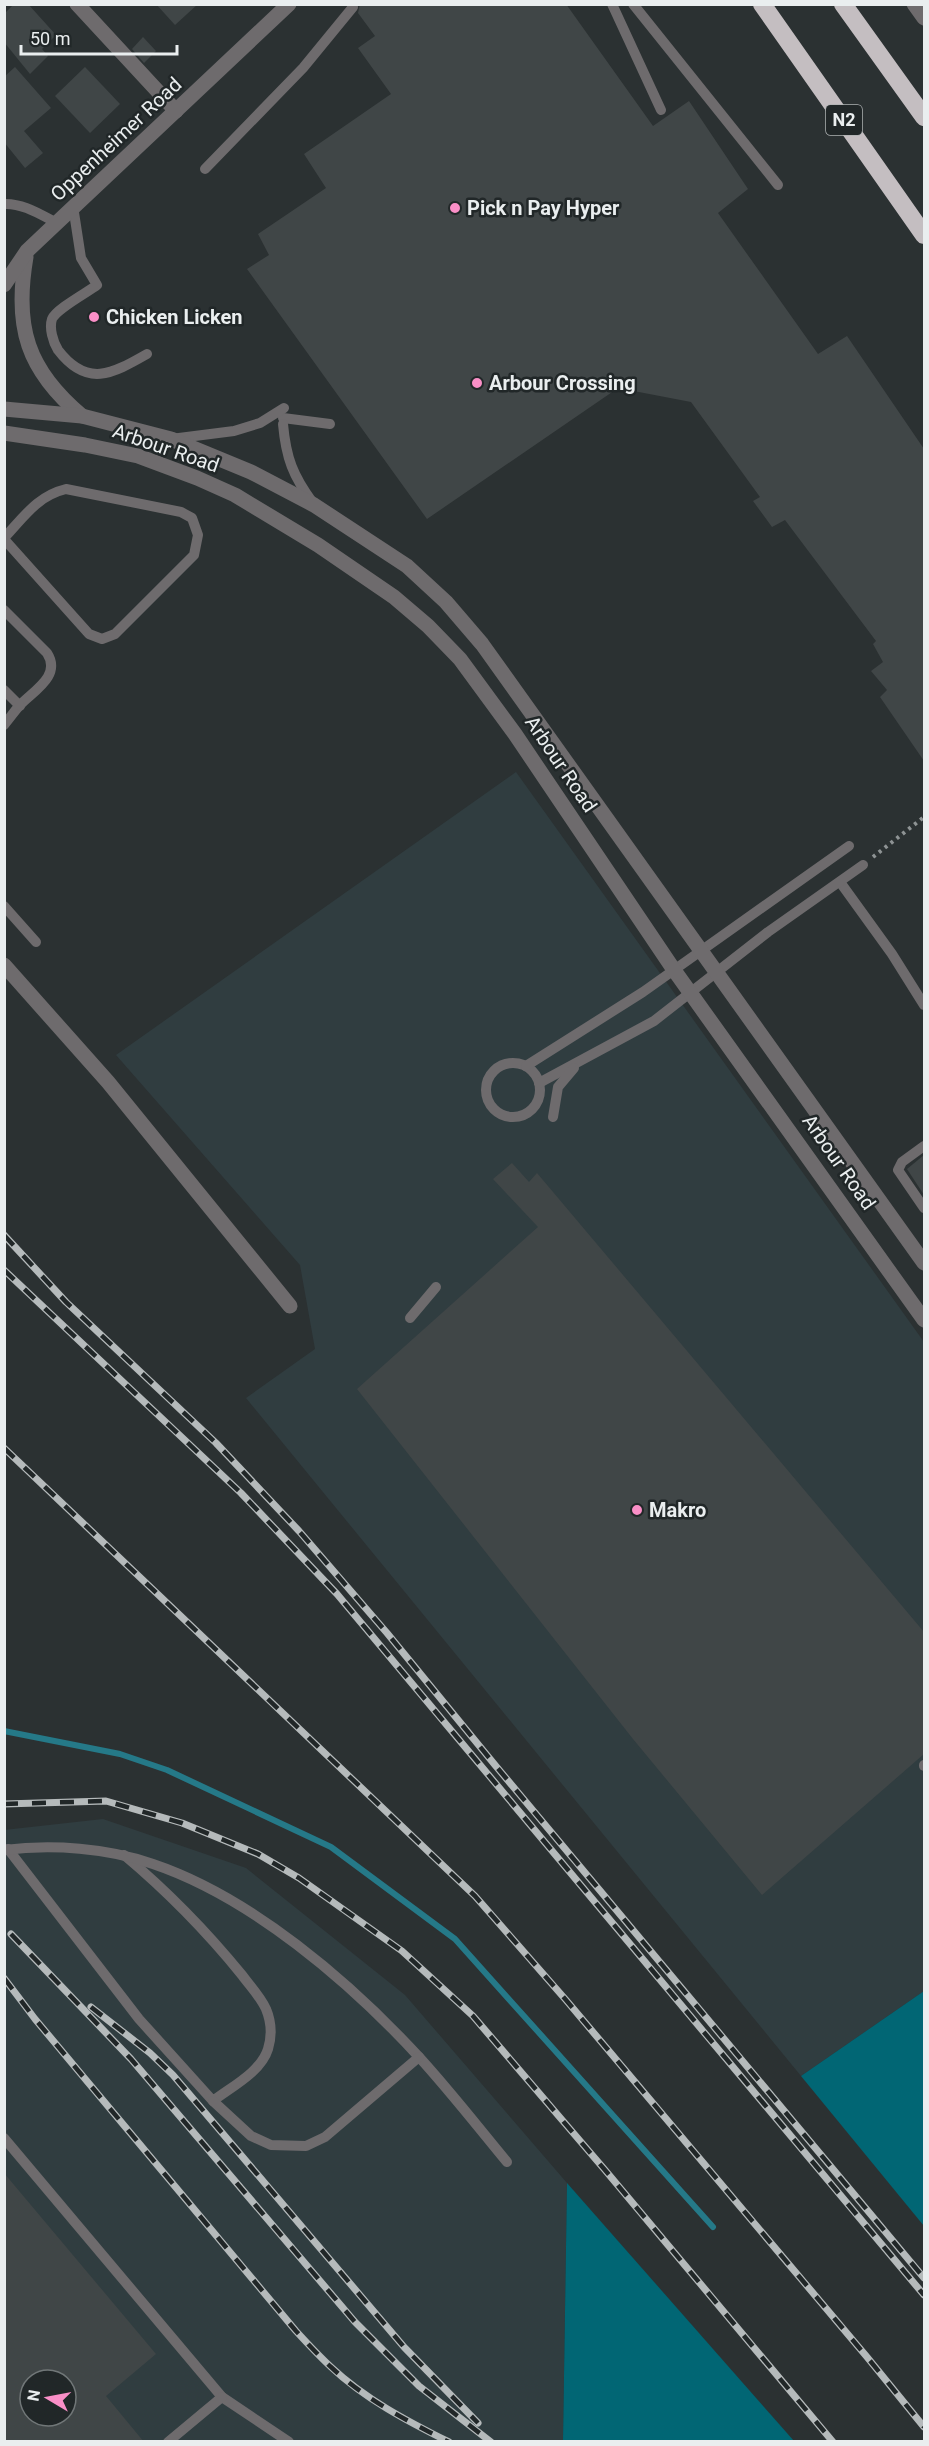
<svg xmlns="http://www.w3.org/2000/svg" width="929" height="2446" font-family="Roboto,sans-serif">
<rect width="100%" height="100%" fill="#2b3132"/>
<g fill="#303d40" fill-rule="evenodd">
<polygon points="516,772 924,1342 924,1991 801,2076 246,1398 315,1349 300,1265 116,1055"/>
<path d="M 103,1819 L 246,1868 L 405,1995 L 567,2183 L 563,2441 L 5,2441 L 4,1830 ZM 30,2380 L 66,2380 L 66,2416 L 30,2416 Z"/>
</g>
<g fill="#016674">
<polygon points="924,1991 924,2226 801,2076"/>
<polygon points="567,2183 794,2441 563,2441"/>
</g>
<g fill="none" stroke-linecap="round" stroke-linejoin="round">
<polyline stroke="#257988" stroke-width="6" points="4,1731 120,1754 167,1770 331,1847 455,1939 713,2227"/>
</g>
<g fill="#404647" fill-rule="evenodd">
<polygon points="14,4 28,4 56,35 42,49 48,56 30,74 4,42 4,14"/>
<polygon points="156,4 198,4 175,25"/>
<polygon points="360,4 566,4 653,126 689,101 748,189 718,213 818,354 847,336 924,449 924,761 880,697 887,690 871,671 883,662 873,644 876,641 785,520 772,527 753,501 760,497 691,402 618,388 427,519 247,269 269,255 258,234 326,188 304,154 391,94 358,48 375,36 358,13"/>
<polygon points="143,37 156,51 144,63 132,49"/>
<polygon points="15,67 51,108 24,131 43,153 25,168 4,142 4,77"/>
<polygon points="85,67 120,104 90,133 55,96"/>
<polygon points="924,1155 924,1195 907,1169"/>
<polygon points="512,1163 529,1182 537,1173 924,1632 924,1754 762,1895 633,1739 357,1389 538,1227 493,1179"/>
<path d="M 4,2173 L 156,2354 L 106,2396 L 144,2442 L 4,2442 ZM 30,2380 L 66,2380 L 66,2416 L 30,2416 Z"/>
</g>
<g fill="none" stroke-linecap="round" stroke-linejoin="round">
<polyline stroke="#8e9394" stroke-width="4" stroke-dasharray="3 4.5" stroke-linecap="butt" points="873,857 924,817"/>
<g stroke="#6e6b6d" stroke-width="10">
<polyline points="612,4 661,110"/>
<polyline points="633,4 778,185"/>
<polyline points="205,169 303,68 353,7"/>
<path d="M 4,204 C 23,203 41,215 57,223"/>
<path d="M 73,206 L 81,258 L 97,285 C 88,292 56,309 52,319 C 49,328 53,342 58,350 C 87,388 112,374 147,354"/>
<polyline points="283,418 330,424"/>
<path d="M 283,424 C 286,458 293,476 313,503"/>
<polyline points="171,439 234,431 260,423 284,408"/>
<path d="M 4,538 C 24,517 37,496 66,489 L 181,512 L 192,518 L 198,535 L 194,555 L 115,634 L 102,639 L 89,634 L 4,539"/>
<path d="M 4,610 L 47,653 C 62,676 33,691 19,706 C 14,712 9,719 4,725"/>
<polyline points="4,690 20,706"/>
<polyline points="840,882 892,954 924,1005"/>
<polyline points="4,906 36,942"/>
<circle cx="513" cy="1090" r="27"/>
<polyline points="526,1066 643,992 849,846"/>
<polyline points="539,1083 654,1021 768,932 863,865"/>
<polyline points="553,1117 558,1087 574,1068"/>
<polyline points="924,1146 902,1162 898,1170 924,1208"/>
<polyline points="410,1318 436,1287"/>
<polyline points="924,1765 924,1766"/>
<path d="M 8,1849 L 139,2019 L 213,2101 C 231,2087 261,2072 268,2049 C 272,2036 271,2021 266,2009 C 260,1996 250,1986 242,1975 C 207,1932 167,1891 124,1855"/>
<path d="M 4,1850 C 52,1844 108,1848 153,1864 C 251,1897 350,1982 419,2057 C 450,2091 478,2127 507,2162"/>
<polyline points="213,2101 251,2136 271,2145 306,2146 325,2137 419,2057"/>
<polyline points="4,2138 222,2397 289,2442"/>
<polyline points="168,2442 222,2397"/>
</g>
<g stroke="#6e6b6d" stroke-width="15">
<polyline points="77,4 176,111"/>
<polyline points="914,4 924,18"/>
<path d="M 26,257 C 14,327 27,370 82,416"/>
<polyline points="4,285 27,251 46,233 289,4"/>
<polyline points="4,409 82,416 171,439 251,472 314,505 407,566 446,602 482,644 924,1263"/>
<polyline points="4,433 85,445 138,456 197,478 235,495 318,545 394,597 428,626 460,659 515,734 674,970 924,1320"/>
<polyline points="4,965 108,1082 290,1306"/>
</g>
<g stroke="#c4bec1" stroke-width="18">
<polyline points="762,4 924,235"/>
<polyline points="843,4 924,117"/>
</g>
<g stroke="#b5babb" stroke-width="7">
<g id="rail">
<polyline points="4,1235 66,1302 216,1443 299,1531 387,1633 495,1765 924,2278"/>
<polyline points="4,1270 241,1493 337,1594 924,2295"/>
<polyline points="4,1448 475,1896 566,2000 867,2357 924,2427"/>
<polyline points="4,1804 106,1801 182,1823 258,1854 299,1878 402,1951 473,2016 605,2170 833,2442"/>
<polyline points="11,1934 131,2059 355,2322 419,2386 491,2442"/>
<path d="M 4,1978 L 35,2019 L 296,2331 C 307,2343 319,2356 331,2367 C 365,2399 407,2421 449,2442"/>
<polyline points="91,2007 150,2053 173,2075 404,2347 478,2423"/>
</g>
</g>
<use href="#rail" stroke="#212728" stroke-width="4.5" stroke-dasharray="14" stroke-linecap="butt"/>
</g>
<g fill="#fa8fc7" stroke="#212728" stroke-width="2">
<circle cx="455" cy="208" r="6"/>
<circle cx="94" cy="317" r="6"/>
<circle cx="477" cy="383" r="6"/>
<circle cx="637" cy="1510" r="6"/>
</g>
<g text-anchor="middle" stroke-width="5" stroke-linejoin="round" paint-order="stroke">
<rect fill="#212728" stroke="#aeb2b3" stroke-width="1.5" x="826" y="105" width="36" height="30" rx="4.5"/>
<g font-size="18" font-weight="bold" fill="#eaeeef">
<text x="844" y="126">N2</text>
</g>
<g font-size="20" fill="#eaeeef" stroke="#212728">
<text transform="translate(116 139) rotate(-43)" y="7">Oppenheimer Road</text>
<text transform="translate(166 448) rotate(19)" y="7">Arbour Road</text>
<text transform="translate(561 764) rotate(56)" y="7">Arbour Road</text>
<text transform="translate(839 1162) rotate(55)" y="7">Arbour Road</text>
</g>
<g font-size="20" font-weight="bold" fill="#eaeeef" stroke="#212728" text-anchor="start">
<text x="467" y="215">Pick n Pay Hyper</text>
<text x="106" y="324">Chicken Licken</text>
<text x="489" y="390">Arbour Crossing</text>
<text x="649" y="1517">Makro</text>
</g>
</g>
<rect width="929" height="2446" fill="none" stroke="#eaeeef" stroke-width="12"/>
<g transform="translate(48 2398) rotate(280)"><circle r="28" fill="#212728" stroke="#717778" stroke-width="1.5"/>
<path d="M0-4.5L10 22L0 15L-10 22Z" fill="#fa8fc7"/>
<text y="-9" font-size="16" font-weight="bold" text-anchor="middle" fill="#eaeeef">N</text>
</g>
<path d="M21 45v9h156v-9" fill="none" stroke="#eaeeef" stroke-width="3"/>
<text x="30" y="45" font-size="18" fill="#eaeeef" stroke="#212728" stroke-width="4.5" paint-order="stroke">50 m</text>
</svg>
